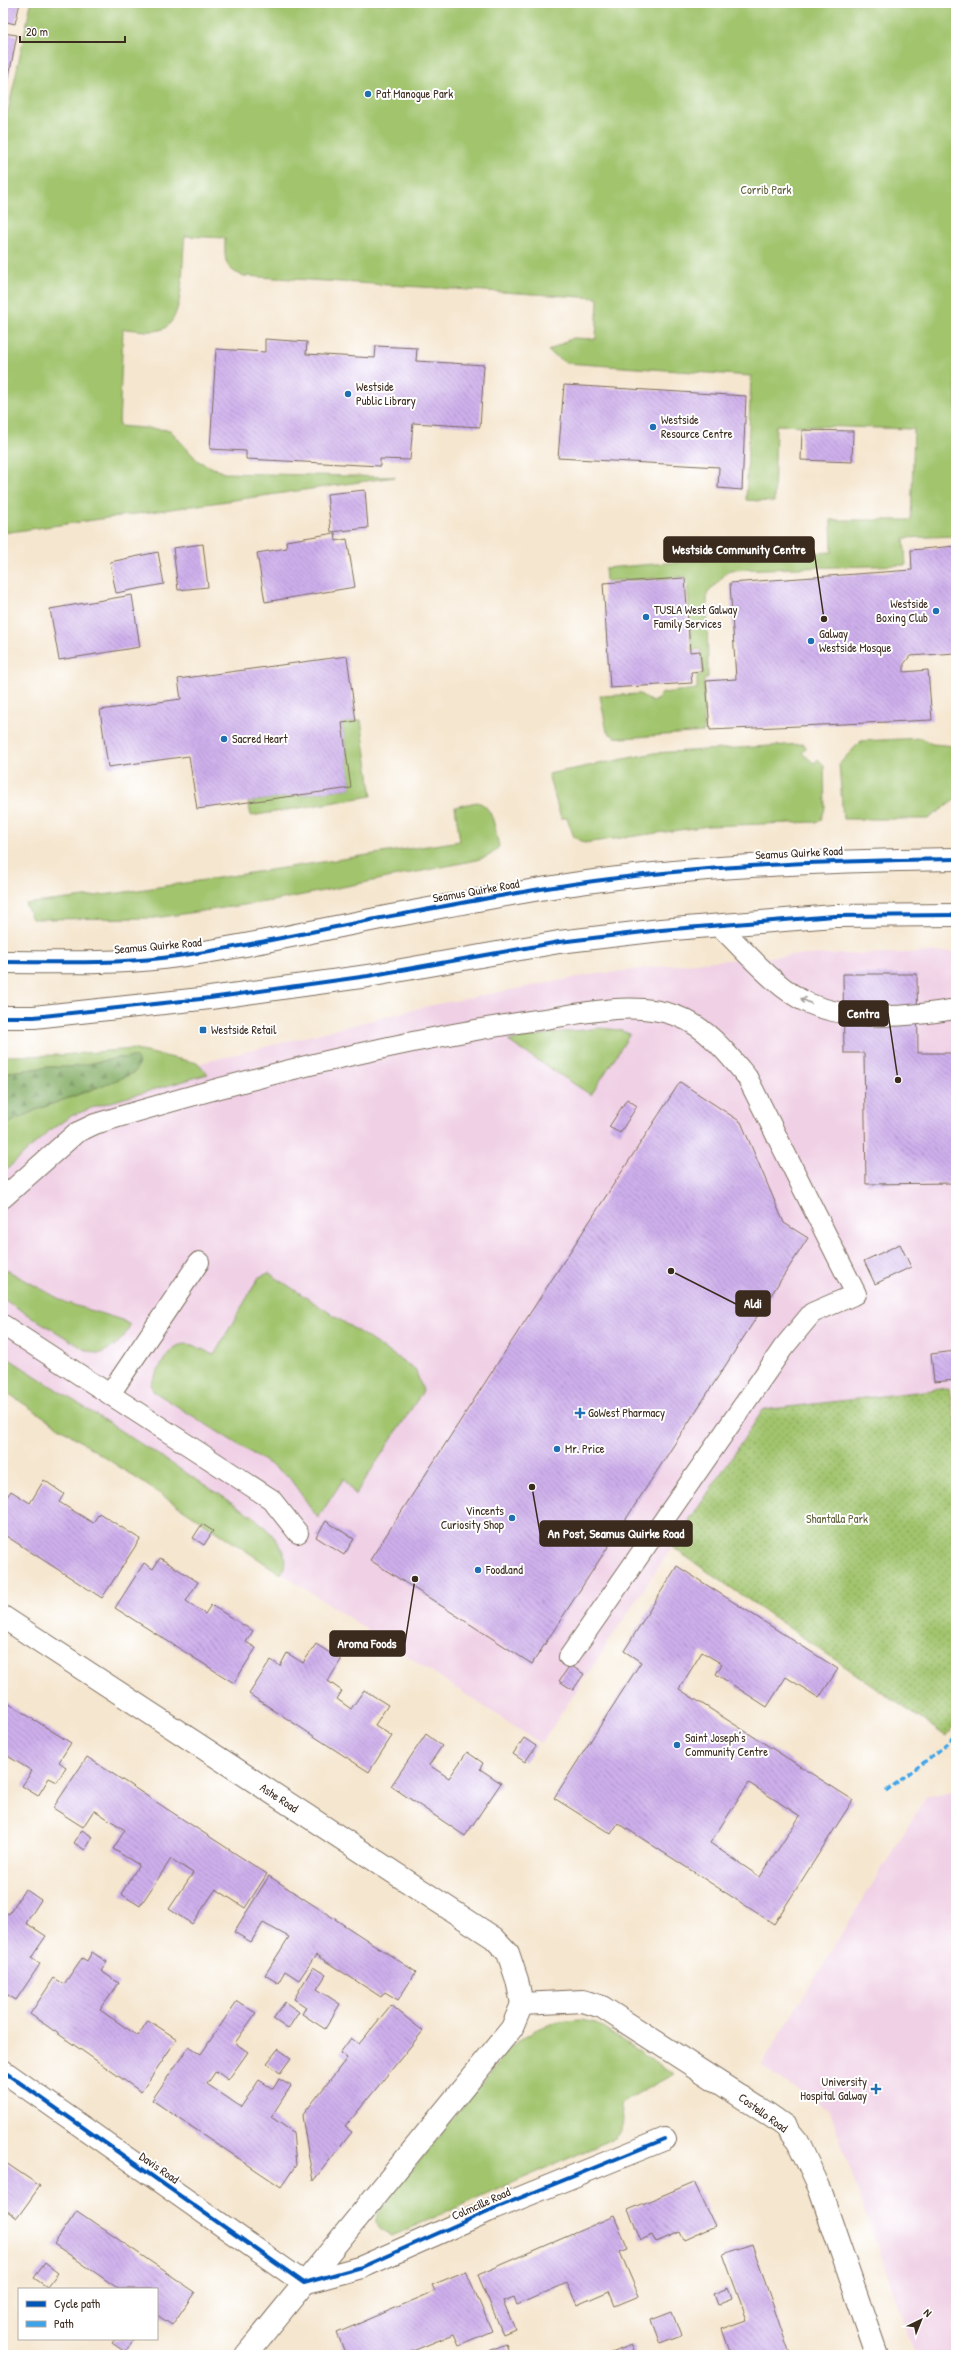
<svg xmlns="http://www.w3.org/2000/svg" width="959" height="2358" font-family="'Patrick Hand',sans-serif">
<defs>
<pattern id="forest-firs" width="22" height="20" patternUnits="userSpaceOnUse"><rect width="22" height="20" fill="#80aa60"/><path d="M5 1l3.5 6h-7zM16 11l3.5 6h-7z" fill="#6a8b4f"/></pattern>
<pattern id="garden-dots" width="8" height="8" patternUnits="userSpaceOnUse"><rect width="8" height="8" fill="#a1c46d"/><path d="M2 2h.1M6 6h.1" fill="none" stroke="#849f59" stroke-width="1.8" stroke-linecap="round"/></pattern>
<pattern id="building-back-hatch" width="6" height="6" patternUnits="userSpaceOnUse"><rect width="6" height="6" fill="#ceafec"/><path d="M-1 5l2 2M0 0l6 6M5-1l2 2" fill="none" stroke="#a88fbf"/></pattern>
</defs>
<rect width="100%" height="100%" fill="#fff"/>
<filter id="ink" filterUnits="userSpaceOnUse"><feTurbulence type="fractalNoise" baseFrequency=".025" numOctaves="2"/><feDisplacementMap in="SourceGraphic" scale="8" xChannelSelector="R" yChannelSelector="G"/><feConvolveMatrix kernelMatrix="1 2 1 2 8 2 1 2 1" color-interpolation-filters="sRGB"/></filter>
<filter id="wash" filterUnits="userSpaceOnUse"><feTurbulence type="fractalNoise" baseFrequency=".012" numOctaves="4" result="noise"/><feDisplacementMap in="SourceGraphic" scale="16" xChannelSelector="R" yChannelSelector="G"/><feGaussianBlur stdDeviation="0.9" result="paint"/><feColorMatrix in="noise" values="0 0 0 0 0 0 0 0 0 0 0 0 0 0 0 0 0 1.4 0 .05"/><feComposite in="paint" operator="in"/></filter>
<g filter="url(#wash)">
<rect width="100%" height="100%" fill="#f5e6cf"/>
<g fill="#f0d0e5">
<polygon points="956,952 956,1387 763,1410 541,1744 3,1390 3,1113 428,1006 589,975 702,962 795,955"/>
<polygon points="956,1792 956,2355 915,2355 830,2111 761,2066 927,1795"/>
</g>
<g fill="#a1c46d" stroke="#6e7746">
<path d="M 31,3 L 956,3 L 956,536 L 904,538 L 906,565 L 729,570 L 707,594 L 708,678 L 704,679 L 704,732 L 624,738 L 615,737 L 607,732 L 600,696 L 640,694 L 652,702 L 658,699 L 662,693 L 697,689 L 697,675 L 703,674 L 701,649 L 692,650 L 687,577 L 606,581 L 605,568 L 718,559 L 832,552 L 831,520 L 911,520 L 914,429 L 776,425 L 774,502 L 746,500 L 751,376 L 566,363 L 548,351 L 572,338 L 596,339 L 598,298 L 244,276 C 222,269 225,257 225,238 L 185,236 C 181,258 187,323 160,330 C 150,333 134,329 123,329 L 119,426 L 170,430 L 198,461 L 224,473 L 395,477 L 3,533 L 3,135 Z"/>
<polygon points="361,720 372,796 251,816 248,802 351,788 342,723"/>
<polygon points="921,738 932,744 956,746 956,799 928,819 843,819 839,764 861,741"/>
<polygon points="803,744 807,748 802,753 814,763 818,759 824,765 825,808 821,820 816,822 709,826 584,843 574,837 567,818 561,818 548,774 654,753"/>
<path d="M 477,802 C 494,806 495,831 499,846 C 492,857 483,858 472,861 L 278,900 L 155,918 L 32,919 L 25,904 L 119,893 L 460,841 L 455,807 Z"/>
<polygon points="600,1028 619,1030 630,1034 591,1095 508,1041 553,1033"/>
<polygon points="131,1049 198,1063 208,1074 97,1106 71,1116 49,1131 3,1173 3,1126 36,1110 99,1087 135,1057 118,1058 72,1067 47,1067 3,1073 3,1056 62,1055"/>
<path d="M 3,1268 L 67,1303 L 122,1320 L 130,1325 C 124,1341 114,1347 99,1354 L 84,1349 L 3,1299 Z"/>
<path d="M 269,1273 L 415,1369 L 423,1391 L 355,1495 L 344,1478 L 318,1518 L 288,1476 L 153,1391 L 151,1384 C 160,1369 169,1338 192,1345 C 199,1347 207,1352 214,1355 L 259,1277 Z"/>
<path d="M 3,1355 L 253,1516 C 268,1531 295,1551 281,1574 L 3,1390 Z"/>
<path d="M 582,2020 L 595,2023 L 674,2074 L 620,2103 C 624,2118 625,2126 615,2138 L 392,2236 C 378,2231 373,2224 380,2210 L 512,2046 C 536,2026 552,2021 582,2020 Z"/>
</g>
<polygon fill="url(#forest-firs)" stroke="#5e6a3f" points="135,1057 139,1062 136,1071 125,1077 36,1110 3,1126 3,1073 47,1067 72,1067 118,1058"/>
<polygon fill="url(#garden-dots)" stroke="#6e7746" points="949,1388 956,1428 956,1723 947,1737 672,1547 763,1410"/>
<g id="blocks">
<g fill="url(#building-back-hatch)" fill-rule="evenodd">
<polygon points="3,3 20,3 15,24 3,21"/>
<polygon points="3,33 17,35 4,101 3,101"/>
<polygon points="265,339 307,342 306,354 375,358 376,346 417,348 416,361 484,365 480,427 413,423 410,460 380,459 380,466 246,459 246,451 210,449 216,349 265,352"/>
<polygon points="564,385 746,396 742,490 718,488 719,467 558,458"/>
<polygon points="802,430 853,431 852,462 801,460"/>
<polygon points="365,490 368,528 331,532 327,494"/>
<polygon points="335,533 336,541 347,539 355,587 265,602 257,553 287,548 286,541"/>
<polygon points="203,544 208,587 178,590 173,548"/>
<polygon points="956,546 956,653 910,656 904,664 904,672 928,670 932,720 710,730 706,681 736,679 730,583 912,570 911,550"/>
<polygon points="158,552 164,584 116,593 110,562"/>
<polygon points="685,578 690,652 700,651 702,671 691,672 692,683 610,688 603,583"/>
<polygon points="132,595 140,647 59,660 50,609"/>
<polygon points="347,656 356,721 342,723 351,788 197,809 189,756 108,767 100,710 181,699 178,679"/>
<polygon points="843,974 917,974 918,1053 956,1053 956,1183 866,1184 864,1053 844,1053"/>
<polygon points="680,1082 741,1122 784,1223 808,1238 532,1664 370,1560"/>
<polygon points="627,1099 637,1106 620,1133 609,1127"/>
<polygon points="900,1244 911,1267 875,1284 864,1261"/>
<polygon points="956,1351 956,1380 934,1382 931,1354"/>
<polygon points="44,1480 64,1494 59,1502 93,1523 99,1513 140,1539 102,1598 3,1534 3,1502 11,1491 30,1503"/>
<polygon points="326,1521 354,1539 344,1555 316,1537"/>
<polygon points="202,1524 213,1531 204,1545 193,1538"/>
<polygon points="160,1558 198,1582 186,1601 205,1614 211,1605 253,1631 246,1642 256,1648 234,1683 115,1608 144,1563 153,1569"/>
<path d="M 677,1566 L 838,1669 L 819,1698 L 786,1677 L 767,1707 L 716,1674 L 722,1664 L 702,1652 L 679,1689 L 853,1800 L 774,1924 L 618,1823 L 611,1834 L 554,1798 L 641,1662 L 624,1651 ZM 749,1783 L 800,1816 L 760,1877 L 710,1843 Z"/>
<polygon points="316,1644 341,1660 328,1681 342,1691 337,1699 351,1709 364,1690 388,1705 375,1725 392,1736 369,1772 249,1694 271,1660 280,1666 287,1653 303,1663"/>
<polygon points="570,1665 584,1674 573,1690 559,1681"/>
<polygon points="3,1700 71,1743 59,1762 66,1767 57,1782 49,1778 38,1796 22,1786 32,1771 6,1755 3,1760"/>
<polygon points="426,1734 442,1746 429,1765 449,1778 467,1752 483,1763 480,1769 501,1783 465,1836 391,1786"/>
<polygon points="524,1738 536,1746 525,1762 513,1754"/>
<polygon points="87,1757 267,1874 245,1908 216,1889 192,1924 169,1909 193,1873 171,1859 140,1906 121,1894 139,1865 113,1849 125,1830 94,1810 83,1827 53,1808"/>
<polygon points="82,1830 93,1837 85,1850 74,1843"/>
<polygon points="269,1876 416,1972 398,2000 385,1992 381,1997 316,1955 299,1980 285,1971 278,1983 265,1975 289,1937 263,1923 251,1942 234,1932"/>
<polygon points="25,1889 41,1900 26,1923 46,1936 31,1958 40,1964 16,2000 3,1992 3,1911 9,1914"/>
<polygon points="92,1952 107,1962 101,1971 119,1983 100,2010 138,2036 148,2020 177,2039 141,2092 30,2014 54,1978 64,1984 82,1958 87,1961"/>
<polygon points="313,1967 326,1975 317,1989 340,2004 325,2029 302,2014 306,2007 294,1999"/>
<polygon points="237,2001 256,2013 235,2043 248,2052 228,2080 216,2071 207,2084 241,2107 259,2080 273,2089 279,2079 291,2086 271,2117 293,2132 296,2165 281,2187 152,2100 189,2046 201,2054"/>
<polygon points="285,2002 299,2012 288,2029 273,2019"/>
<polygon points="391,2005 423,2031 345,2127 352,2132 313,2181 302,2116 347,2058 340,2053 351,2038 359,2044"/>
<polygon points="278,2049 291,2058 280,2073 267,2063"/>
<polygon points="3,2161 40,2186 17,2218 3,2208"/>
<polygon points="694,2182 715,2226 684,2240 680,2232 656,2242 652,2235 641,2240 628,2210"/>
<polygon points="77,2211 195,2292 172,2325 157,2315 157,2289 119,2289 54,2244"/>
<polygon points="614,2216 628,2249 620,2252 639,2296 615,2306 609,2291 577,2305 567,2283 517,2305 514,2297 503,2301 515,2329 503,2334 478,2275"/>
<polygon points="752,2244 775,2311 790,2355 731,2355 722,2329 747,2320 723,2254"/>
<polygon points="45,2263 58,2273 47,2287 34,2278"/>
<polygon points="466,2271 492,2331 459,2345 454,2334 403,2355 346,2355 337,2333 435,2291 432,2285"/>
<polygon points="728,2288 732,2299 717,2305 713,2294"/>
<polygon points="672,2312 681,2336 660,2344 651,2320"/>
<polygon points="115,2339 134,2339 125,2352 112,2343"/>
<polygon points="506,2344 510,2355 490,2355 489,2351"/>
<polygon points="632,2345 636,2355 605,2355"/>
</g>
</g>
</g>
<g filter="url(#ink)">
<use href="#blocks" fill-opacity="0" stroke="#7c6c5c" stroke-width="1"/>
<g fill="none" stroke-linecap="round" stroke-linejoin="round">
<g stroke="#7c6c5c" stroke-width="22">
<g id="lane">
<path d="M 718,925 C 744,949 776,989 808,1003 C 852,1022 910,1017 956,1009"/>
<path d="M 3,1198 L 76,1133 L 95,1124 C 240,1080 387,1042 537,1020 C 581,1014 634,1000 677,1016 C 707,1027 728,1054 747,1077 L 856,1294 L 812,1313 L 783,1348 L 569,1657"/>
<polyline points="3,1325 271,1499 298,1533"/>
<polyline points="110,1394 199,1262"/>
</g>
</g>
<g stroke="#7c6c5c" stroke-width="24">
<g id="street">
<polyline points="3,1617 494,1938 508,1953 517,1980 522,2004"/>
<polyline points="522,2004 583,2001 602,2007 768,2114 785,2126 798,2142 819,2187 877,2355"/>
<polyline points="3,2071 304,2283 362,2267 488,2211 665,2139"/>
<polyline points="246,2355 512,2028 522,2004"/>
</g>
</g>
<g stroke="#7c6c5c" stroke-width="24">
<g id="secondary">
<path d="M 3,962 C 56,962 110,964 162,958 C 236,949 308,932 381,918 C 436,908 491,897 547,888 C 682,866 819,861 956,859"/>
<polyline points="3,1017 34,1017 210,998 368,976 559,942 661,930 834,916 956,915"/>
</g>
</g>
<use href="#lane" stroke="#fff" stroke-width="20"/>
<use href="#street" stroke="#fff" stroke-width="22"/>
<use href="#secondary" stroke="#fff" stroke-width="22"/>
<polyline stroke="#3fa3ea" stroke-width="3" stroke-dasharray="6 3" stroke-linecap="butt" points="886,1791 948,1744 956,1734"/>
<g stroke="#fff" stroke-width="6">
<g id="cycleway">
<path d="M 3,962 C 56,962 110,964 162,958 C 236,949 308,932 381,918 C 436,908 491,897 547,888 C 682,866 819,861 956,859"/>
<polyline points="3,1017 34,1017 210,998 368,976 559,942 661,930 834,916 956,915"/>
<polyline points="3,2071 304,2283 362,2267 488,2211 665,2139"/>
</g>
</g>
<use href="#cycleway" stroke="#0057b8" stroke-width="4"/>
</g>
<defs><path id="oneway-shaft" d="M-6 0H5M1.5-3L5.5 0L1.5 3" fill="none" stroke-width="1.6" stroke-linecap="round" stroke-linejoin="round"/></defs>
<use stroke="#a79f9a" href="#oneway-shaft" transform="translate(806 1001) rotate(-153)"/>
</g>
<g fill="#1f6fb2" stroke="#fff" stroke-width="1.5">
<circle cx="368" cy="94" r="4"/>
<circle cx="348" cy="394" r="4"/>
<circle cx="653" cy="427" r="4"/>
<circle cx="936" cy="611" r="4"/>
<circle cx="646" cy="617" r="4"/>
<circle cx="811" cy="641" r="4"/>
<circle cx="224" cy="739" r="4"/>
<rect x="199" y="1026" width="8" height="8" rx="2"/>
<path d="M578 1407h4v4h4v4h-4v4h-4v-4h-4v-4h4z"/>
<circle cx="557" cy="1449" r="4"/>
<circle cx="512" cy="1518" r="4"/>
<circle cx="478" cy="1570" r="4"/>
<circle cx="677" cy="1745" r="4"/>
<path d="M874 2083h4v4h4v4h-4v4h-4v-4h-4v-4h4z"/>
</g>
<g text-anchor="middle" stroke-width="4" stroke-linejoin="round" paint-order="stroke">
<g font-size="12" fill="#3b2a1e" stroke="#fff" text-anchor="start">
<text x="376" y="98">Pat Manogue Park</text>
<text x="356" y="391">Westside<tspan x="356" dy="14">Public Library</tspan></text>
<text x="661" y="424">Westside<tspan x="661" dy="14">Resource Centre</tspan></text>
<text x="928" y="608" text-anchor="end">Westside<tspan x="928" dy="14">Boxing Club</tspan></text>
<text x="654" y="614">TUSLA West Galway<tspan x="654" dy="14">Family Services</tspan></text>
<text x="819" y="638">Galway<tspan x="819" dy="14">Westside Mosque</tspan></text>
<text x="232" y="743">Sacred Heart</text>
<text x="211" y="1034">Westside Retail</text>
<text x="588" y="1417">GoWest Pharmacy</text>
<text x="565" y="1453">Mr. Price</text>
<text x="504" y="1515" text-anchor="end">Vincents<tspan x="504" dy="14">Curiosity Shop</tspan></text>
<text x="486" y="1574">Foodland</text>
<text x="685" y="1742">Saint Joseph's<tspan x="685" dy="14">Community Centre</tspan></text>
<text x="867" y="2086" text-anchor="end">University<tspan x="867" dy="14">Hospital Galway</tspan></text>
</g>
<g font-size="12" fill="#5f603a" stroke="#fff">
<text x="766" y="194">Corrib Park</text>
<text x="837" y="1523">Shantalla Park</text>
</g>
<g font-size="12" fill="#3b2a1e" stroke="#fff">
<text transform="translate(799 853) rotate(-3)" y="4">Seamus Quirke Road</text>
<text transform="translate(476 891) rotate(-10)" y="4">Seamus Quirke Road</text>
<text transform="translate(158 946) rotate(-5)" y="4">Seamus Quirke Road</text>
<text transform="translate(279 1798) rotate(33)" y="4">Ashe Road</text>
<text transform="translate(763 2113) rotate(36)" y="4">Costello Road</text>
<text transform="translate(159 2168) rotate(35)" y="4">Davis Road</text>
<text transform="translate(481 2204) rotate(-24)" y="4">Colmcille Road</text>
</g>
</g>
<path fill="none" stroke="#3b2a1e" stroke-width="1.5" d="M824 619L814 550M898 1080L888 1013M671 1271L736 1304M532 1487L540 1533M415 1579L405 1643"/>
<g fill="#3b2a1e" stroke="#fff" stroke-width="1.5">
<circle cx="824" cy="619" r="4"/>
<circle cx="898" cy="1080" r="4"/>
<circle cx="671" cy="1271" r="4"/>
<circle cx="532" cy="1487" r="4"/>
<circle cx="415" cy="1579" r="4"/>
</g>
<g fill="#3b2a1e" stroke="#3b2a1e" stroke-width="1.5">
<rect x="664" y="537" width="150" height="25" rx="4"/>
<rect x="839" y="1001" width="49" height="25" rx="4"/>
<rect x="736" y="1291" width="34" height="25" rx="4"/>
<rect x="540" y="1521" width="152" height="25" rx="4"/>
<rect x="330" y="1631" width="75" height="25" rx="4"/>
</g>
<g font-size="13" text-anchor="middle" font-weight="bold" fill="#fff">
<text x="739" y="554">Westside Community Centre</text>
<text x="863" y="1018">Centra</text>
<text x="753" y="1308">Aldi</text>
<text x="616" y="1538">An Post, Seamus Quirke Road</text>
<text x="367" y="1648">Aroma Foods</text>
</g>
<rect width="959" height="2358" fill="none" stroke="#fff" stroke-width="16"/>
<rect x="18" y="2288" width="140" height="52" fill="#ffffff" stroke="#b1aaa5"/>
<rect x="26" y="2301" width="20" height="6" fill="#0057b8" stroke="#b1aaa5"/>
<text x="54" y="2308" font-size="12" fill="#3b2a1e">Cycle path</text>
<rect x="26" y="2321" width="20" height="6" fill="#3fa3ea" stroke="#b1aaa5"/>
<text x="54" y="2328" font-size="12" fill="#3b2a1e">Path</text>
<g transform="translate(921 2320) rotate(43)" stroke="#ffffff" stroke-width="3" paint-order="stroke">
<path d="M0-3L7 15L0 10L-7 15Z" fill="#3b2a1e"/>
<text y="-6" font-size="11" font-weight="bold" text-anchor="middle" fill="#3b2a1e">N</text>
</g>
<path d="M20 36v6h105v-6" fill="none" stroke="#3b2a1e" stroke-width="2"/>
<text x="26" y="36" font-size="12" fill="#3b2a1e" stroke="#ffffff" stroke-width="3" paint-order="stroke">20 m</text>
</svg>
